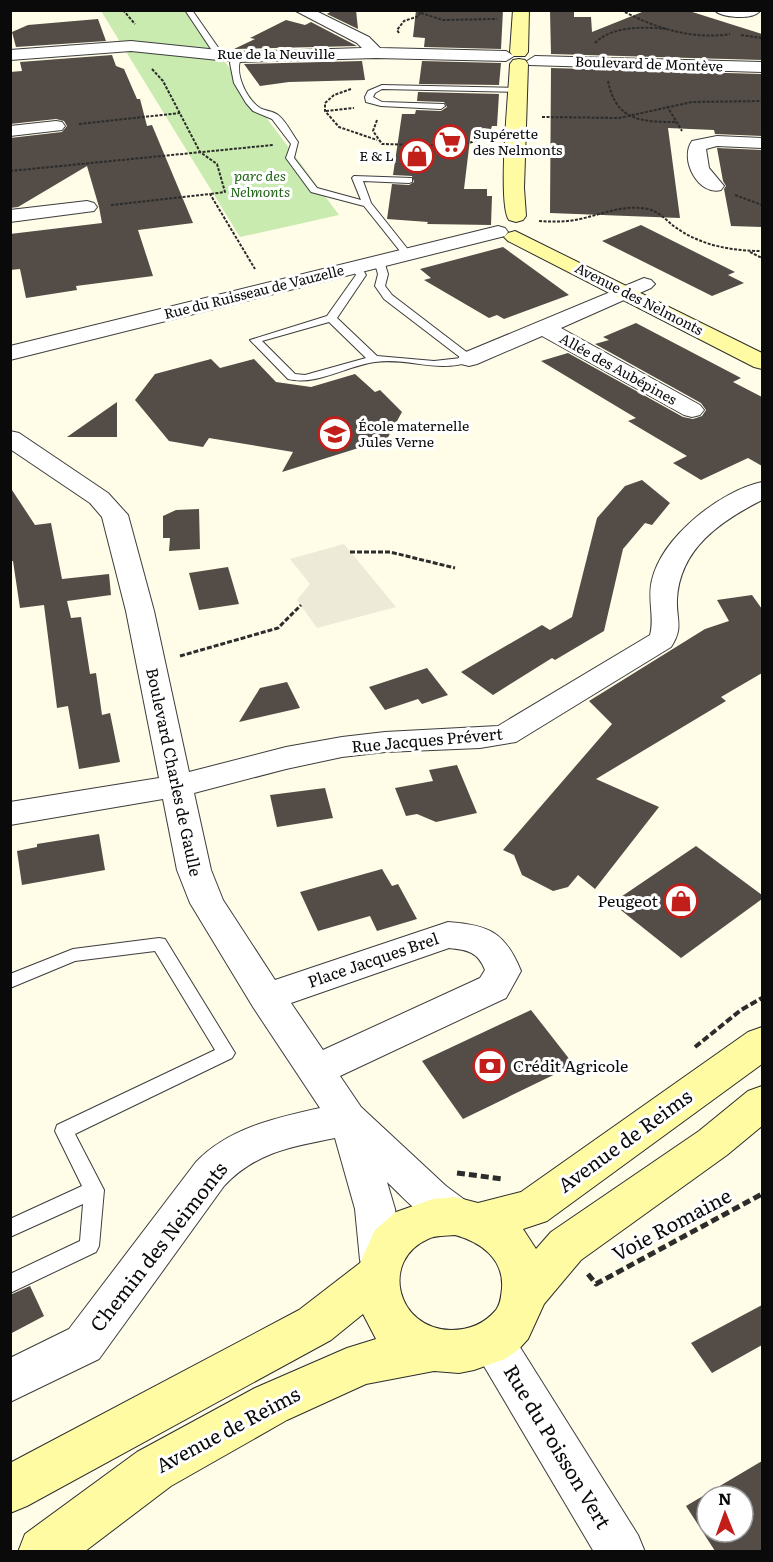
<svg xmlns="http://www.w3.org/2000/svg" width="773" height="1562" font-family="Literata,serif">
<rect width="100%" height="100%" fill="#fffce8"/>
<polygon fill="#caebaf" points="101,11 187,11 339,215 240,237"/>
<polygon fill="#eeead8" points="344,544 396,607 317,628 297,600 310,584 290,559"/>
<g fill="#544c46" fill-rule="evenodd">
<polygon points="333,10 356,10 358,29 327,14"/>
<polygon points="416,10 503,10 501,49 424,47 425,38 413,37"/>
<polygon points="647,10 686,10 762,34 762,60 551,54 550,11 574,11 574,17 591,17 592,32"/>
<polygon points="98,19 106,41 16,47 12,32 28,25"/>
<polygon points="286,20 305,25 311,22 357,46 234,49 255,39 250,38"/>
<polygon points="112,55 116,66 124,69 137,99 140,99 147,126 152,125 193,223 138,230 153,276 76,286 77,290 26,298 20,269 10,270 10,234 102,223 99,207 87,166 18,207 10,208 10,138 62,132 67,126 64,121 56,119 10,124 10,72 22,71 20,62"/>
<polygon points="362,61 365,80 289,82 260,86 244,64"/>
<polygon points="422,61 501,63 499,85 419,84"/>
<polygon points="551,68 762,74 762,136 715,134 714,130 668,128 680,218 550,213"/>
<polygon points="418,92 499,94 497,126 492,126 491,129 483,128 482,131 471,131 464,189 487,189 487,196 492,196 491,225 427,224 428,222 387,219 392,184 409,185 414,182 412,176 393,175 402,114 415,114 416,110 441,111 447,107 444,102 417,101"/>
<polygon points="717,148 762,150 762,227 731,226 724,189 726,186 723,181"/>
<polygon points="641,225 735,272 728,275 744,283 712,296 602,241"/>
<polygon points="503,247 569,295 504,319 497,315 489,318 424,280 431,278 420,269"/>
<polygon points="636,323 741,378 733,382 762,397 762,466 748,458 701,480 673,463 687,456 628,421 636,418 541,361 568,353 683,417 693,419 702,416 706,410 701,403 595,344 609,340 603,337"/>
<polygon points="211,359 220,368 254,359 276,382 311,387 355,374 375,392 380,390 402,412 387,439 282,472 293,452 209,438 203,447 169,441 135,400 155,374"/>
<polygon points="117,402 117,437 67,437"/>
<polygon points="642,480 670,503 652,525 645,523 623,549 604,631 555,660 552,658 493,695 461,672 542,625 550,630 572,617 597,518 625,486"/>
<polygon points="10,487 35,525 51,523 62,579 109,574 111,595 67,601 71,618 81,617 90,674 96,673 102,715 110,713 120,762 79,769 68,706 57,708 44,605 20,608 13,561 10,561"/>
<polygon points="199,509 200,549 169,551 170,538 163,538 163,516 176,510"/>
<polygon points="228,567 239,604 199,610 189,573"/>
<polygon points="752,595 762,609 762,673 721,697 726,701 596,779 659,807 595,889 578,875 568,887 553,891 522,875 514,855 503,850 612,724 589,701 705,629 729,621 717,600"/>
<polygon points="427,668 448,695 422,704 418,699 385,710 369,687"/>
<polygon points="287,682 300,708 239,722 260,688"/>
<polygon points="457,765 477,813 436,822 417,814 406,816 395,788 433,781 429,770"/>
<polygon points="325,788 333,818 277,827 270,795"/>
<polygon points="99,834 105,870 22,885 17,851 37,847 37,844"/>
<polygon points="696,846 762,895 762,899 681,958 612,903"/>
<polygon points="382,869 392,886 398,884 417,919 377,931 370,916 318,931 300,892"/>
<polygon points="531,1010 574,1065 463,1119 422,1061"/>
<polygon points="30,1286 44,1316 10,1334 10,1295"/>
<polygon points="762,1305 762,1345 712,1373 691,1343"/>
<path d="M 762,1461 L 762,1551 L 715,1551 L 686,1506 ZM 707,1496 L 743,1496 L 743,1532 L 707,1532 Z"/>
</g>
<g fill="none" stroke-linecap="round" stroke-linejoin="round">
<g stroke="#3d3d3d" stroke-width="2">
<g id="lane">
<polygon points="185,10 192,10 224,56 223,58 217,58"/>
<path d="M 235,55 L 242,57 C 233,71 246,99 260,108 C 265,111 273,111 278,115 C 286,121 292,134 298,142 L 294,158 L 317,188 L 361,200 L 352,178 L 354,176 L 412,178 L 412,182 L 409,183 L 363,181 L 371,203 L 410,252 L 410,256 L 404,256 L 364,206 L 311,192 L 286,158 L 291,144 L 272,119 L 253,111 L 246,103 L 234,83 L 230,63 Z"/>
<polygon points="382,85 518,88 522,90 518,92 382,89 375,93 373,97 382,102 444,104 445,106 441,109 381,106 366,102 365,97 368,91"/>
<path d="M 379,258 L 384,261 L 388,274 L 385,286 L 392,295 L 473,357 L 473,361 C 435,374 410,357 375,362 C 346,366 317,386 288,379 L 250,340 L 327,316 L 356,275 L 351,267 L 356,264 L 360,265 L 366,275 L 337,318 L 377,356 L 434,361 L 461,358 L 384,299 L 375,286 L 378,274 L 374,261 ZM 329,322 L 366,358 L 305,375 L 295,374 L 262,341 Z"/>
<polygon points="159,938 165,939 235,1053 232,1058 75,1134 104,1190 99,1246 96,1252 10,1293 10,1274 80,1241 83,1204 10,1237 10,1219 82,1186 55,1131 57,1125 215,1050 155,951 75,961 10,988 10,974 73,949"/>
</g>
</g>
<g stroke="#3d3d3d" stroke-width="2">
<g id="street">
<polygon points="294,10 314,10 369,37 380,48 506,51 514,56 506,61 376,58 238,62 131,51 10,60 10,50 131,41 238,52 362,48 357,43"/>
<path d="M 714,10 L 758,10 L 759,12 C 751,20 722,18 714,10 Z"/>
<polygon points="535,56 762,62 762,72 529,65 527,61"/>
<polygon points="56,121 62,122 65,126 62,130 10,136 10,126"/>
<path d="M 717,136 L 762,138 L 762,148 L 717,146 L 706,149 L 709,168 L 724,186 L 721,190 C 698,196 679,159 692,141 Z"/>
<polygon points="87,201 94,203 97,207 94,211 10,222 10,210"/>
<polygon points="498,226 505,228 508,232 505,236 10,360 10,346"/>
<polygon points="644,278 651,280 655,284 651,288 561,328 700,405 704,410 700,415 692,417 684,415 542,336 477,364 469,366 461,364 458,359 461,354"/>
<path d="M 10,431 L 19,433 L 108,493 L 128,515 L 154,611 L 189,772 L 286,747 L 342,737 L 385,732 L 498,726 L 650,635 C 655,617 647,599 652,580 C 662,537 720,491 762,482 L 762,500 C 721,521 680,548 677,599 C 676,620 684,627 671,647 L 516,742 L 480,748 L 385,752 L 342,757 L 286,769 L 194,793 L 211,870 L 223,900 L 275,980 L 448,922 C 489,925 505,932 521,971 L 506,998 L 340,1076 L 361,1107 L 446,1186 L 469,1203 L 475,1216 L 469,1229 L 455,1234 C 427,1224 408,1202 387,1182 L 395,1209 L 402,1260 L 396,1273 L 381,1279 L 366,1273 L 360,1260 L 355,1209 L 335,1138 C 291,1147 256,1152 224,1186 L 99,1359 L 10,1402 L 10,1358 L 69,1329 L 196,1162 C 229,1128 275,1118 320,1108 L 253,1007 L 190,903 L 177,870 L 163,799 L 10,825 L 10,802 L 159,778 L 126,611 L 102,517 L 90,503 L 10,449 ZM 449,948 C 468,950 478,952 485,970 L 480,978 L 323,1050 L 291,1003 Z"/>
<polygon points="493,1322 508,1328 638,1535 645,1552 594,1552 478,1356 471,1342 478,1328"/>
</g>
</g>
<g stroke="#2c2c2c" stroke-width="2">
<g id="secondary">
<polygon points="513,10 529,10 528,52 525,56 513,56 510,52"/>
<path d="M 519,59 L 525,60 L 528,64 L 524,188 L 526,216 L 523,220 L 516,222 L 509,220 C 497,204 509,91 510,64 L 513,60 Z"/>
<polygon points="515,231 762,353 762,369 754,367 508,241 504,237 508,233"/>
<path d="M 762,1027 L 762,1064 L 547,1221 L 523,1229 L 536,1249 L 551,1232 L 699,1131 L 748,1091 L 762,1086 L 762,1126 L 727,1155 L 581,1260 L 544,1304 L 528,1339 L 518,1350 L 505,1359 L 474,1370 L 459,1373 L 434,1371 L 366,1384 L 287,1420 L 171,1486 L 84,1552 L 18,1552 L 25,1534 L 137,1452 L 255,1388 L 347,1348 L 376,1339 L 363,1314 L 331,1340 L 27,1506 L 10,1513 L 10,1463 L 299,1310 L 360,1263 L 375,1230 L 396,1212 L 433,1199 L 455,1197 L 478,1203 L 521,1192 L 748,1032 ZM 455,1235 C 481,1242 504,1259 502,1288 C 501,1296 501,1303 496,1310 C 484,1324 470,1330 451,1330 C 396,1329 380,1260 428,1239 C 436,1235 446,1236 455,1235 Z"/>
</g>
</g>
<g stroke="#2c2c2c" stroke-width="2" stroke-dasharray="3 1.5" stroke-linecap="butt">
<polyline points="123,10 135,24"/>
<path d="M 621,10 C 654,28 693,40 730,34"/>
<polyline points="421,13 443,20 497,19"/>
<polyline points="399,33 397,30 404,21 419,16 420,10"/>
<polyline points="741,35 762,38"/>
<path d="M 595,43 C 613,25 645,27 668,29"/>
<polyline points="152,69 163,81 200,152 217,164 225,192 210,194"/>
<path d="M 608,81 C 616,121 641,122 677,122"/>
<polyline points="351,89 334,95 325,103 325,111 339,127 377,140"/>
<polyline points="667,106 682,131"/>
<polyline points="326,111 354,108"/>
<polyline points="542,117 619,118 692,102 762,101"/>
<path d="M 377,120 L 373,131 L 382,144 L 465,146 L 467,143 C 477,142 481,136 491,135"/>
<polyline points="79,124 180,113"/>
<polyline points="10,171 273,145"/>
<polyline points="735,195 762,205"/>
<polyline points="111,205 210,194 255,269"/>
<path d="M 539,221 C 553,222 567,222 580,219 C 603,214 625,204 648,209 C 661,212 668,223 678,229 C 703,246 733,251 762,251"/>
<polyline points="750,252 762,258"/>
</g>
<g stroke="#2c2c2c" stroke-width="3" stroke-dasharray="5 2" stroke-linecap="butt">
<polyline points="350,552 390,552 455,568"/>
<polyline points="180,656 278,628 301,605"/>
</g>
<polyline stroke="#2c2c2c" stroke-width="4" stroke-dasharray="7 3" stroke-linecap="butt" points="695,1047 741,1010 762,998"/>
<g stroke="#2c2c2c" stroke-width="5" stroke-dasharray="8 4" stroke-linecap="butt">
<polyline points="457,1173 503,1179"/>
<polyline points="588,1274 596,1284 762,1194"/>
</g>
<use href="#lane" fill="#fff" fill-rule="evenodd"/>
<use href="#street" fill="#fff" fill-rule="evenodd"/>
<use href="#secondary" fill="#fffba3" fill-rule="evenodd"/>
</g>
<defs>
<g id="supermarket-ring" transform="scale(1.725)"><circle r="9.5" fill="#fff" stroke="#c21e1a" stroke-width="1.5"/><path d="M-6-5.5h2.5l.6 2H6L4.5 2H-2.5L-4.4-4H-6ZM-1.5 3.2a1.3 1.3 0 1 0 .1 0ZM3 3.2a1.3 1.3 0 1 0 .1 0Z" fill="#c21e1a"/></g>
<g id="shop-ring" transform="scale(1.725)"><circle r="9.5" fill="#fff" stroke="#c21e1a" stroke-width="1.5"/><path d="M-5-2.5h2.3a2.7 3.5 0 0 1 5.4 0H5L5.5 6h-11ZM-1.5-2.5h3a1.5 2.3 0 0 0-3 0Z" fill="#c21e1a"/></g>
<g id="school-ring" transform="scale(1.725)"><circle r="9.5" fill="#fff" stroke="#c21e1a" stroke-width="1.5"/><path d="M0-5L7-2L0 1L-7-2ZM-4 1L0 2.5L4 1V4Q0 6-4 4Z" fill="#c21e1a"/></g>
<g id="bank-ring" transform="scale(1.725)"><circle r="9.5" fill="#fff" stroke="#c21e1a" stroke-width="1.5"/><path d="M-6-4H6V4H-6ZM0-2.3a2.3 2.3 0 1 0 0 4.6a2.3 2.3 0 1 0 0-4.6Z" fill="#c21e1a"/></g>
</defs>
<g fill-rule="evenodd">
<use href="#supermarket-ring" x="450" y="142"/>
<use href="#shop-ring" x="417" y="156"/>
<use href="#school-ring" x="335" y="434"/>
<use href="#shop-ring" x="681" y="901"/>
<use href="#bank-ring" x="490" y="1066"/>
</g>
<g text-anchor="middle" stroke-width="6" stroke-linejoin="round" paint-order="stroke">
<g font-size="14" fill="#0a0a0a" stroke="#fff">
<text x="276" y="59">Rue de la Neuville</text>
<text transform="translate(649 64) rotate(2)" y="5">Boulevard de Montève</text>
<text transform="translate(254 292) rotate(-14)" y="5">Rue du Ruisseau de Vauzelle</text>
<text transform="translate(639 299) rotate(27)" y="5">Avenue des Nelmonts</text>
<text transform="translate(618 369) rotate(29)" y="5">Allée des Aubépines</text>
</g>
<g font-size="14" fill="#0a0a0a" stroke="#fff" text-anchor="start">
<text x="473" y="139">Supérette<tspan x="473" dy="16">des Nelmonts</tspan></text>
<text x="394" y="161" text-anchor="end">E &amp; L</text>
<text x="358" y="431">École maternelle<tspan x="358" dy="16">Jules Verne</tspan></text>
</g>
<g font-size="14" font-style="italic" fill="#226518" stroke="#fff">
<text x="260" y="181">parc des<tspan x="260" dy="16">Nelmonts</tspan></text>
</g>
<g font-size="16" fill="#0a0a0a" stroke="#fff">
<text transform="translate(427 740) rotate(-5)" y="6">Rue Jacques Prévert</text>
<text transform="translate(174 772) rotate(78)" y="6">Boulevard Charles de Gaulle</text>
<text transform="translate(373 960) rotate(-19)" y="6">Place Jacques Brel</text>
</g>
<g font-size="16" fill="#0a0a0a" stroke="#fff" text-anchor="end">
<text x="658" y="907">Peugeot</text>
<text x="513" y="1072" text-anchor="start">Crédit Agricole</text>
</g>
<g font-size="20" fill="#0a0a0a" stroke="#fff">
<text transform="translate(625 1141) rotate(-36)" y="7">Avenue de Reims</text>
<text transform="translate(672 1225) rotate(-28)" y="7">Voie Romaine</text>
<text transform="translate(159 1247) rotate(-52)" y="7">Chemin des Neimonts</text>
<text transform="translate(228 1430) rotate(-28)" y="7">Avenue de Reims</text>
<text transform="translate(557 1447) rotate(59)" y="7">Rue du Poisson Vert</text>
</g>
</g>
<rect width="773" height="1562" fill="none" stroke="#0a0a0a" stroke-width="24"/>
<g transform="translate(725 1514) rotate(359)"><circle r="28" fill="#ffffff" stroke="#9d9d9d" stroke-width="1.5"/>
<path d="M0-4.5L10 22L0 15L-10 22Z" fill="#c21e1a"/>
<text y="-9" font-size="16" font-weight="bold" text-anchor="middle" fill="#0a0a0a">N</text>
</g>
</svg>
